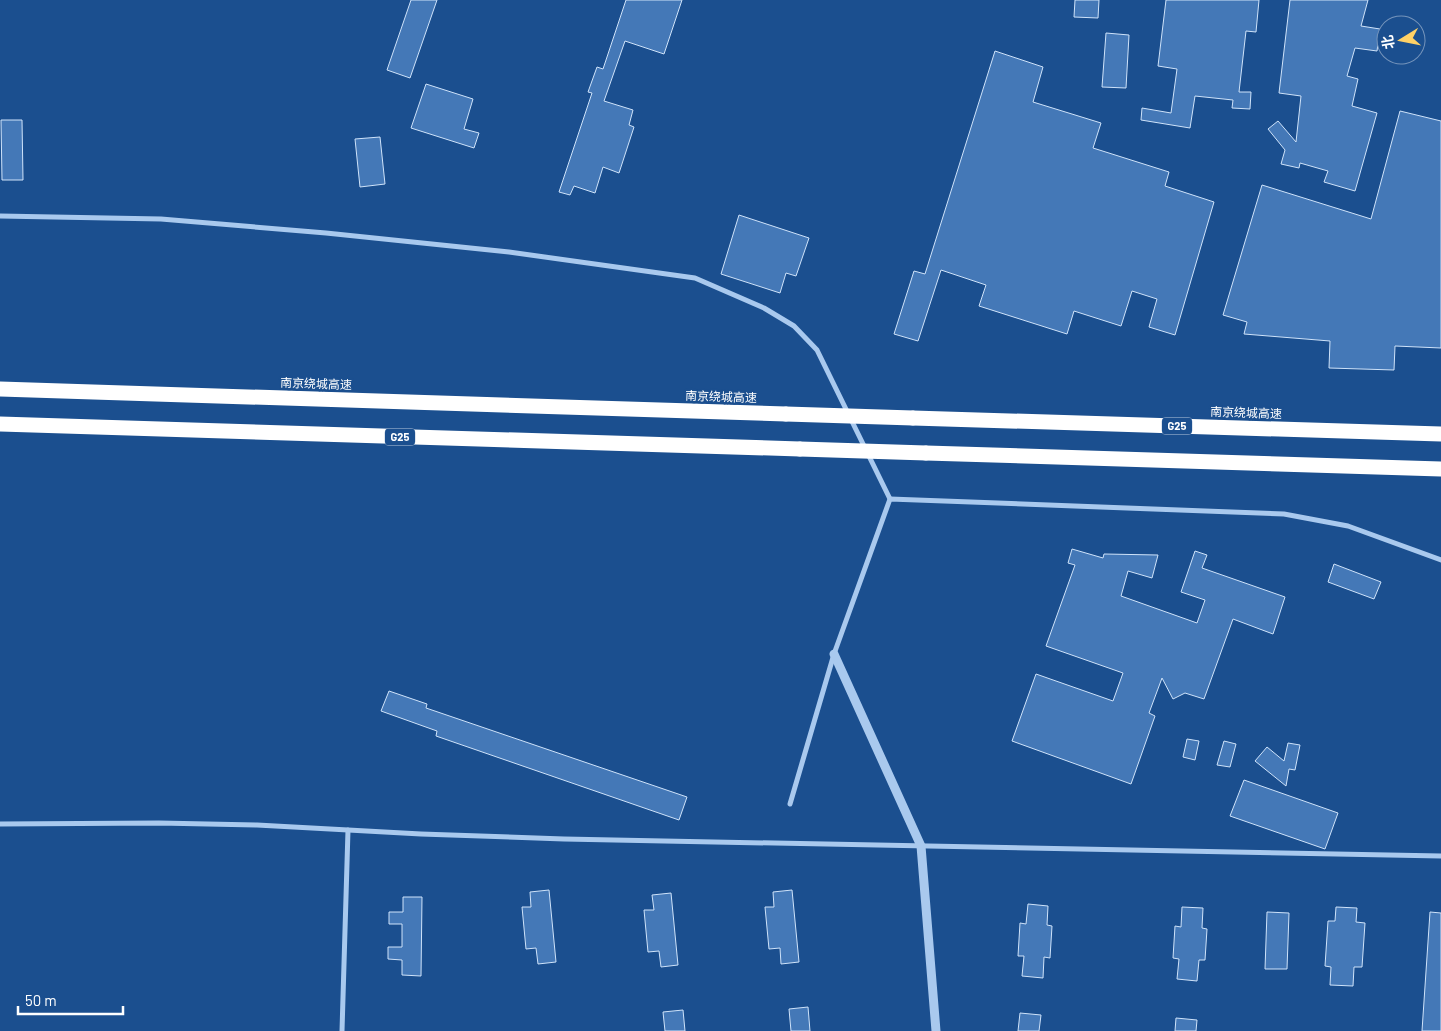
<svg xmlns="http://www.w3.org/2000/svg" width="1441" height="1031" font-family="Barlow,'Noto Sans SC',sans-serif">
<rect width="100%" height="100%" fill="#1b4f8f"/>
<g fill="#4478b7" stroke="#cfe3fa">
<polygon points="411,0 437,0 410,78 387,70"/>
<polygon points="626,0 682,0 664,54 625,41 604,101 633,110 629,125 634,127 619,173 603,167 595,193 574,186 570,195 559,192 592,93 588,92 597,67 603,69"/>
<polygon points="1075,0 1099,0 1098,18 1074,17"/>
<polygon points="1166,0 1259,0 1256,32 1246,31 1239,92 1251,92 1250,109 1232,108 1233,100 1195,96 1190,128 1141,120 1142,108 1171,113 1177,69 1158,66"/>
<polygon points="1290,0 1368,0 1361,26 1380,29 1377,51 1355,48 1347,76 1358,79 1352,106 1377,113 1355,191 1324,182 1328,171 1300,163 1299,168 1281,164 1285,150 1268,129 1278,121 1296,142 1301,96 1279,93"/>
<polygon points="1106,33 1129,35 1126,88 1102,87"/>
<polygon points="995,51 1043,67 1033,102 1101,123 1093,148 1169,172 1165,186 1214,202 1175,335 1149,327 1157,299 1132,291 1121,326 1074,311 1067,334 979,306 986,285 941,270 918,341 894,334 914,271 925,274"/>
<polygon points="426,84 473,99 464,129 479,133 474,148 411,128"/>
<polygon points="1400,111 1441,121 1441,348 1395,346 1394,370 1329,368 1330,341 1244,334 1247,322 1223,315 1262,185 1371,219"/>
<polygon points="1,120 22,120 23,180 2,180"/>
<polygon points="380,137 385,184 360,187 355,139"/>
<polygon points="739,215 809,238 796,276 786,273 780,293 721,274"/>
<polygon points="1072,549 1103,558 1104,554 1158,555 1152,578 1128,571 1121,596 1197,623 1205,600 1181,592 1195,551 1207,555 1202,568 1285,597 1273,634 1233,619 1204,699 1185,693 1173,699 1162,678 1149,713 1155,716 1131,784 1012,741 1036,674 1113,701 1123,673 1046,646 1075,565 1068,563"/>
<polygon points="1334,564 1381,582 1374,599 1328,582"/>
<polygon points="389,691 427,704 426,708 687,797 679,820 436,736 437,731 381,711"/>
<polygon points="1187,739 1199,741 1195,760 1183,757"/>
<polygon points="1224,741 1236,744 1230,767 1217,765"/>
<polygon points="1288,743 1300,745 1295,770 1289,769 1286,786 1255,761 1267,747 1284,761"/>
<polygon points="1244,780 1338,813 1325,849 1230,816"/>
<polygon points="549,890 556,962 538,964 536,948 526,949 522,907 531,907 530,892"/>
<polygon points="792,890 799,962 781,964 780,948 769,949 765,907 774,907 773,892"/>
<polygon points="671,893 678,965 661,967 659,951 648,952 644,910 654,910 652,895"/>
<polygon points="403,897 422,897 421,976 402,975 402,960 388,959 388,947 402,947 402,924 389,924 389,912 403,912"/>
<polygon points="1028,904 1048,906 1047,925 1052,926 1050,958 1044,957 1043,978 1022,976 1024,956 1018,956 1020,923 1026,924"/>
<polygon points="1182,907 1203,908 1202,928 1207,929 1205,960 1199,960 1197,981 1177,979 1179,959 1173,958 1175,926 1181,927"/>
<polygon points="1336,907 1357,908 1356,922 1365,923 1362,967 1354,967 1353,986 1330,985 1331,967 1325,966 1328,921 1335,921"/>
<polygon points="1267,912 1289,913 1287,969 1265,969"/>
<polygon points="1430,912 1441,913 1441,1031 1422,1031"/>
<polygon points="808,1007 810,1031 791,1031 789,1009"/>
<polygon points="683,1010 685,1031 665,1031 663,1012"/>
<polygon points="1020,1013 1041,1015 1039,1031 1018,1031"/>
<polygon points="1176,1018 1197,1020 1196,1031 1175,1031"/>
</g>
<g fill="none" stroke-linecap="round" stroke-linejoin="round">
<g stroke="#a9c9ee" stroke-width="5">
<polyline points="0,216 161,219 326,233 509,252 695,278 764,308 794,326 817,350 890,499"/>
<polyline points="790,804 834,654 890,499 1284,514 1348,526 1441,560"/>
<polyline points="0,824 159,823 257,825 421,834 564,839 1441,856"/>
<polyline points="342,1031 348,830"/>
</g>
<polyline stroke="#a9c9ee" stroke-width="9" points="834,654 921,846 936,1031"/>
<g stroke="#fff" stroke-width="15">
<polyline points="0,389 786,414"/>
<polyline points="913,418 1441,434"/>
<polyline points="0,424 800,449"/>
<polyline points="926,453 1441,469"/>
</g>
<g stroke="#fff" stroke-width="15">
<polyline points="786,414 913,418"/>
<polyline points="800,449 926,453"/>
</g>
</g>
<g text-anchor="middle" stroke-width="4.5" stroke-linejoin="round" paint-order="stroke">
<g fill="#1b4f8f" stroke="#bbcadd" stroke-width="1">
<rect x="1162" y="417.5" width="30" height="17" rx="4"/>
<rect x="385" y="428.5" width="30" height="17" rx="4"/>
</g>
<g font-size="11" font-weight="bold" fill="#fff">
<text x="1177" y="430">G25</text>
<text x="400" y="441">G25</text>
</g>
<g font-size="12" fill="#fff" stroke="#1b4f8f">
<text transform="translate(316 384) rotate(2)" y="4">南京绕城高速</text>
<text transform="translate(721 397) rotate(2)" y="4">南京绕城高速</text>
<text transform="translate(1246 413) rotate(2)" y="4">南京绕城高速</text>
</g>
</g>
<g transform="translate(1401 40) rotate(260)"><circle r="24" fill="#1b4f8f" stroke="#7695bc"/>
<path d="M0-4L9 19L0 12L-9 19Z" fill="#ffd166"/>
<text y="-8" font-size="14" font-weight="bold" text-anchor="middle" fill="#ffffff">北</text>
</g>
<path d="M18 1006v8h105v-8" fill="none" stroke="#ffffff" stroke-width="2.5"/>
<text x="25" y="1006" font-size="15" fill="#ffffff" stroke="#1b4f8f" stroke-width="4" paint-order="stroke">50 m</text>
</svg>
